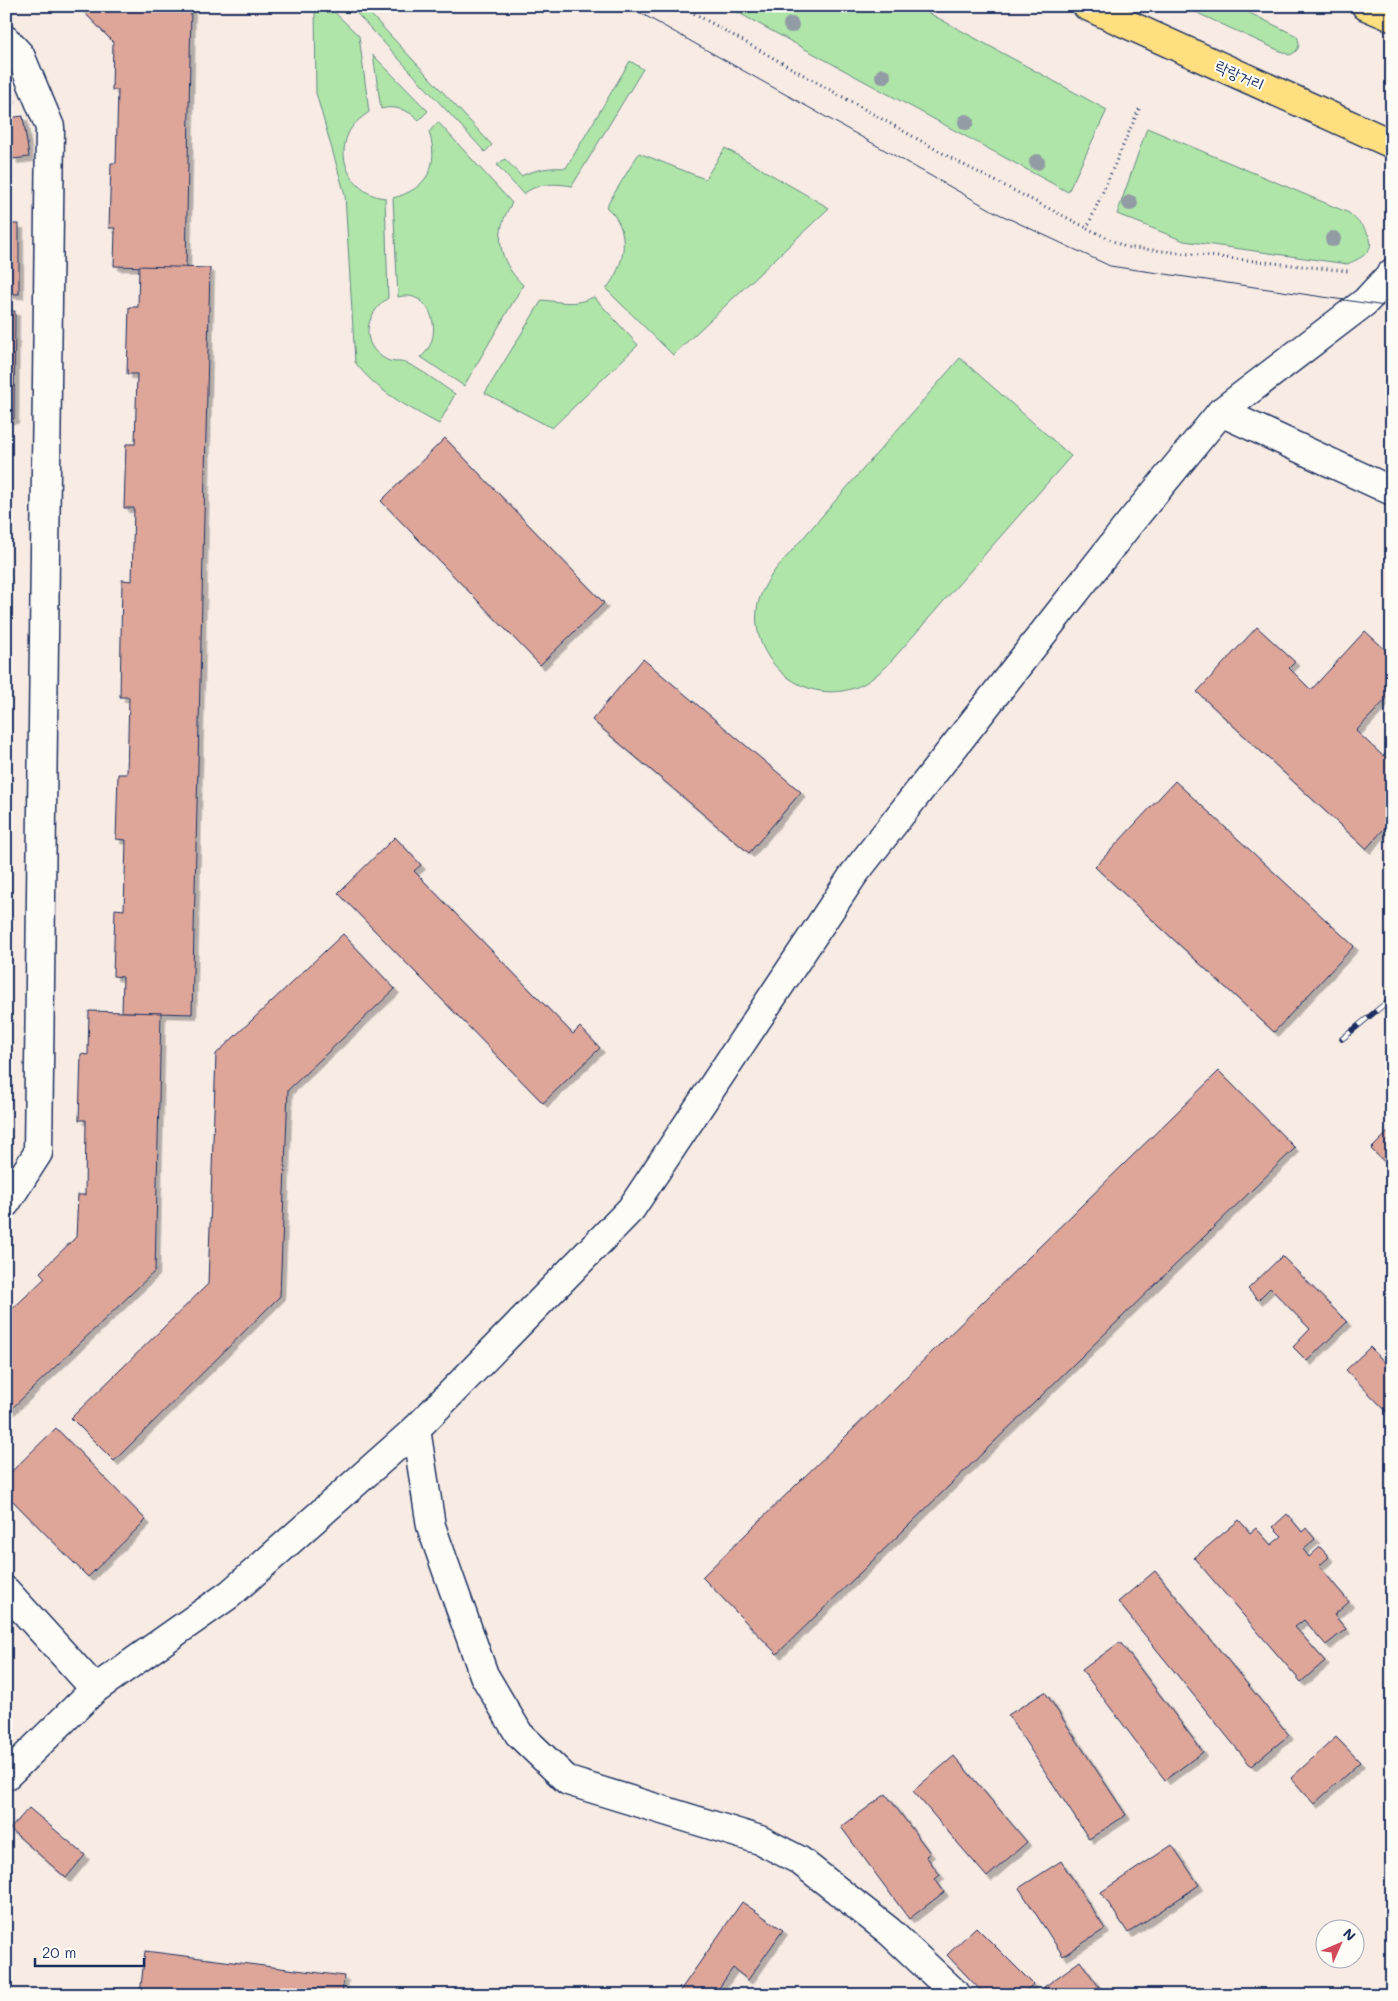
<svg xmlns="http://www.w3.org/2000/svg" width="1398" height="2001" font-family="Mali,'Poor Story',sans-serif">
<defs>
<filter id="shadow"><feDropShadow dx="4.5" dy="4.5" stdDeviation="0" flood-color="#0004"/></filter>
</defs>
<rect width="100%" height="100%" fill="#f7ebe4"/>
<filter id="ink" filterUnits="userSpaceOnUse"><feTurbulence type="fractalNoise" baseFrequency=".02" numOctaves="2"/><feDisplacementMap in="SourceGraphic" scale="10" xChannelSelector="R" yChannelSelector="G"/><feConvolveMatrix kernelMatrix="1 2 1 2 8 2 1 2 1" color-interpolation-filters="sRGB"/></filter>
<g filter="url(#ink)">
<g fill="#afe5a8" stroke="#658a83">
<path d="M 315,6 L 328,6 L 359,36 L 369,112 C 361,118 352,124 348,134 C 335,162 355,195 385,198 L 388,298 C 365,314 358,345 387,360 C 393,363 400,361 406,363 C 421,369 441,385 455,394 L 439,424 C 408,407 376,391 355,362 L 345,195 L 316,93 Z"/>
<polygon points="350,6 363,6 492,145 485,152"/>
<polygon points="726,6 916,6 1107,110 1068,192"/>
<path d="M 1182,6 L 1235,6 L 1297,36 C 1301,45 1299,52 1289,55 Z"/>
<path d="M 373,55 L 428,111 L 419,120 C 409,110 394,105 381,109 Z"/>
<path d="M 630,61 L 643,69 L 572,186 C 554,183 538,183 523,194 L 497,165 L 505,159 L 521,176 C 537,169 549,167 566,168 Z"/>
<path d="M 438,122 L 512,203 C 493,232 498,261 523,285 L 464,386 L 421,357 C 446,336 431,288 398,297 L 393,198 C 427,189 440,166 429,132 Z"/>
<path d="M 1147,128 L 1349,213 C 1372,234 1384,250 1347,264 L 1184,241 L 1117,214 Z"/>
<path d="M 725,148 L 829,208 L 673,355 L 606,289 C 625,266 633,229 606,207 L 639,153 L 705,179 Z"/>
<path d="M 594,297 L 638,345 L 552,428 L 485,393 L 542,300 C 563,302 573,306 594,297 Z"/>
<path d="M 960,358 L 1071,456 L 886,667 C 876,675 867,684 854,688 C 802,706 747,658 758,604 C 761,591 768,580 775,570 Z"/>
</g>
<g fill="#dea599" stroke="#1b2f5e" filter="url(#shadow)">
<polygon points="85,6 191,7 186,268 114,266 115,228 109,228 111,163 116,163 118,90 112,90 113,42 81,9"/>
<polygon points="6,91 12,98 6,102"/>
<polygon points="23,116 29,157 13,159 8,118"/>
<rect x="6" y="224" width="13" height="70"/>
<polygon points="139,266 210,268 192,1014 122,1012 123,977 113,976 115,909 124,910 126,840 116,839 118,774 127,774 129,697 120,697 122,580 132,581 134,508 124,508 126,444 135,444 137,374 127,374 129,307 138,307"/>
<polygon points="6,311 15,311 14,419 6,419"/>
<polygon points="445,438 604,603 540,665 381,501"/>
<polygon points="1257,627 1295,662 1289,668 1311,690 1365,631 1392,656 1392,693 1356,731 1383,756 1389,749 1392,752 1392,820 1366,849 1197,692"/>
<polygon points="643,659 801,792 749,853 592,720"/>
<polygon points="1175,781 1354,946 1274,1032 1095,867"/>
<polygon points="395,837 421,865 414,871 573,1034 580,1027 600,1048 543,1103 338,893"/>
<polygon points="343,934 395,989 288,1090 280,1296 114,1461 71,1418 208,1284 216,1054"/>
<polygon points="89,1011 161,1013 155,1271 6,1414 6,1315 45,1278 40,1272 76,1237 78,1195 85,1195 86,1120 79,1120 81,1054 88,1055"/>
<polygon points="1219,1071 1295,1148 777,1654 702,1577"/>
<polygon points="1392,1128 1392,1169 1371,1149"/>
<polygon points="1282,1256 1347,1322 1307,1361 1293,1347 1310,1329 1270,1288 1258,1300 1248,1289"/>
<polygon points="1370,1347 1392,1370 1392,1417 1346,1370"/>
<polygon points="56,1428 146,1520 88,1577 6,1494 6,1477"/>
<polygon points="1287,1514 1302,1532 1306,1528 1315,1539 1303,1549 1309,1557 1320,1547 1329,1557 1319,1566 1349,1602 1334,1615 1346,1629 1326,1645 1304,1620 1295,1627 1325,1661 1301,1682 1194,1558 1239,1520 1250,1533 1256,1528 1271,1545 1282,1536 1273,1527"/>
<polygon points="1155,1571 1289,1735 1251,1766 1118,1602"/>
<polygon points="1120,1642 1203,1752 1165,1780 1082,1670"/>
<polygon points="1045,1692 1126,1815 1089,1839 1008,1715"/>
<polygon points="1336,1737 1360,1762 1314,1804 1291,1778"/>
<polygon points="954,1756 1027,1842 987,1877 913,1791"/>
<polygon points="886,1794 930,1853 926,1856 940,1875 935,1879 944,1892 909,1919 841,1827"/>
<polygon points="29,1808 85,1855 66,1878 10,1829"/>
<polygon points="1172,1845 1199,1885 1128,1933 1101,1892"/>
<polygon points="1061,1861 1105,1929 1063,1956 1019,1888"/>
<polygon points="742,1902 783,1930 748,1980 733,1968 714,1995 677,1995"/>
<polygon points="976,1927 1033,1984 1022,1995 985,1995 947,1955"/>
<polygon points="145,1951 344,1976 342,1995 140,1995"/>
<polygon points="1080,1961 1105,1995 1049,1995 1044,1987"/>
</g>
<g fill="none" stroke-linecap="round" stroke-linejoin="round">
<g stroke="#1b2f5e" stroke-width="31">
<g id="minor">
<polyline points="6,40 20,55 50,127 38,1153 6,1203"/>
<polyline points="1221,412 1392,491"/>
<polyline points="416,1429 431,1526 484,1675 519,1734 568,1781 760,1840 799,1860 889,1931 957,1995"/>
<polyline points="6,1591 95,1689"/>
<polyline points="6,1776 95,1689 230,1594 416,1429 631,1209 854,874 1129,524 1221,412 1365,302 1392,273"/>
</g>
</g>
<g stroke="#1b2f5e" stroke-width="31">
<g id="major">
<polyline points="1087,6 1392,144"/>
<polyline points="1366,6 1392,17"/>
</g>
</g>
<g stroke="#1b2f5e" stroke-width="3" stroke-dasharray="1 4" stroke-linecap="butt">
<polyline points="681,6 962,164 1087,228"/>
<polyline points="1139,109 1087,228 1125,247 1348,271"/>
</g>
<use href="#minor" stroke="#fdfcf7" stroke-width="28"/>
<use href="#major" stroke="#ffdf80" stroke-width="28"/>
<polyline stroke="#1b2f5e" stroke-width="1" points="628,6 997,213 1110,266 1392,307"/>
<g stroke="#1b2f5e" stroke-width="5.5">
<polyline id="rail" points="1342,1039 1392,998"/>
</g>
<use href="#rail" stroke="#fdfcf7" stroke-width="4" stroke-dasharray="11" stroke-linecap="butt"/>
</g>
<g fill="#929ca4">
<circle cx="791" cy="25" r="8"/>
<circle cx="883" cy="76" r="8"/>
<circle cx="966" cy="122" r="8"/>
<circle cx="1037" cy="162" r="8"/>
<circle cx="1130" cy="203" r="8"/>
<circle cx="1333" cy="239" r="8"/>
</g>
</g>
<g text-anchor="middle" stroke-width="4" stroke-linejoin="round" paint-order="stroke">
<g font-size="16" fill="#1b2f5e" stroke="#fdfcf7">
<text transform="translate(1240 75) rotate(24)" y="6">락랑거리</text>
</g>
</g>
<rect width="1398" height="2001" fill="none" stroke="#fdfcf7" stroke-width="25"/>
<rect x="12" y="12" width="1373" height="1976" fill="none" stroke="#1b2f5e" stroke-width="2" filter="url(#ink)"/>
<g transform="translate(1340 1944) rotate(45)"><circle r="24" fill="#fdfcf7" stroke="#a3aaba"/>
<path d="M0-4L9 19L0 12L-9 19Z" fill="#d1495b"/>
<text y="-8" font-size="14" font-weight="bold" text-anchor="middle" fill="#1b2f5e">N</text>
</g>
<path d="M35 1958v8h109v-8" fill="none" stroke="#1b2f5e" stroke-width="2.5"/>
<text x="42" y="1958" font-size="15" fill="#1b2f5e" stroke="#fdfcf7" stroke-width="4" paint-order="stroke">20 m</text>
</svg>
